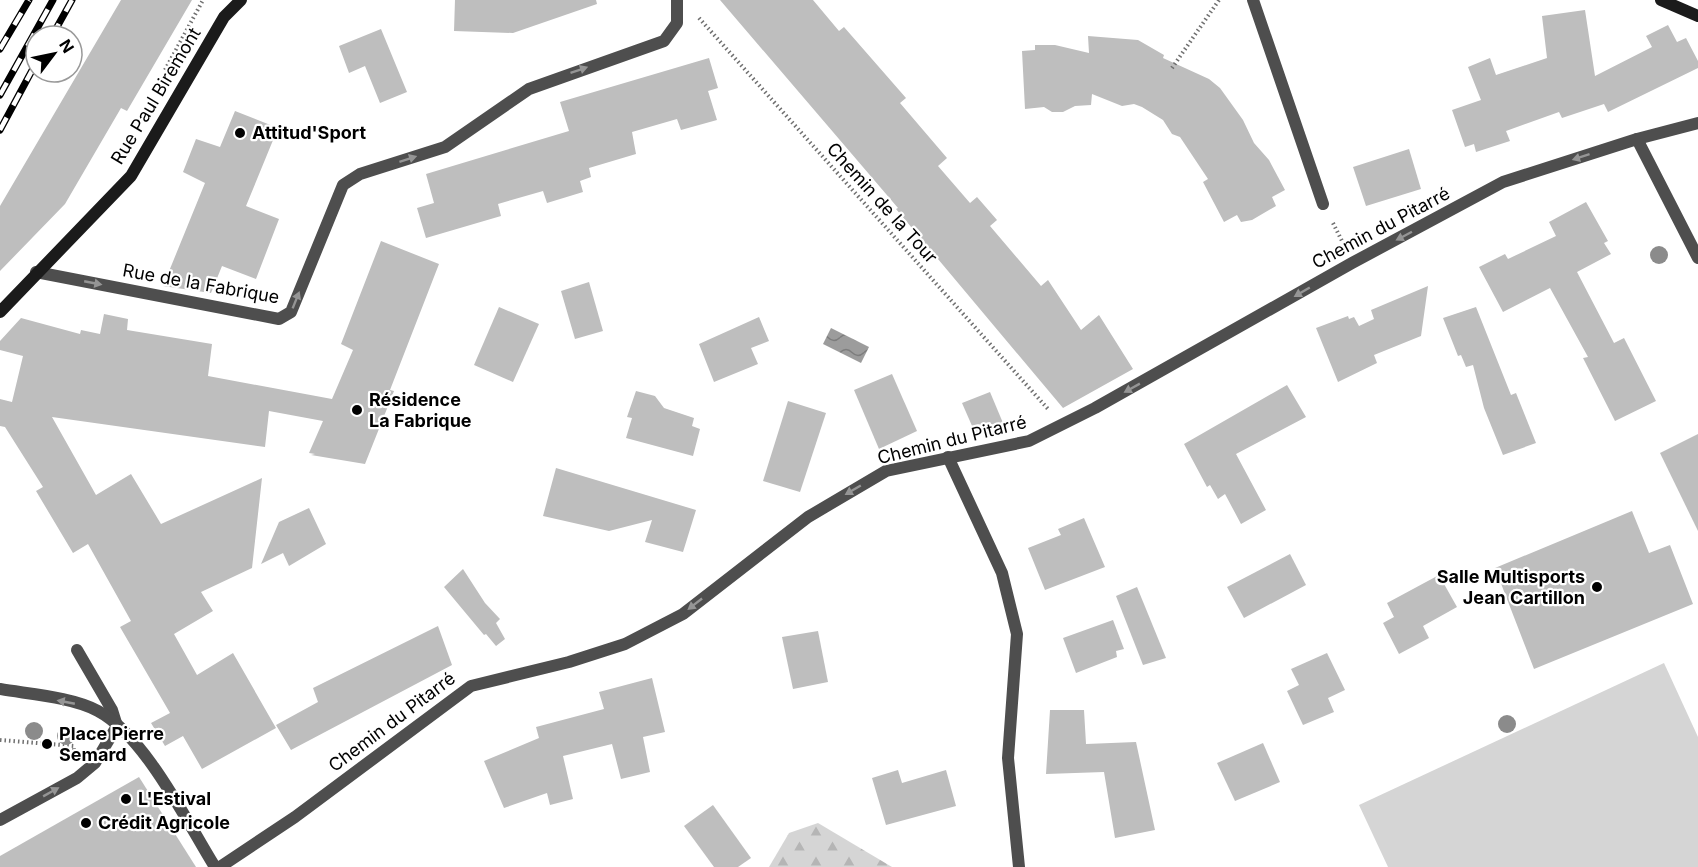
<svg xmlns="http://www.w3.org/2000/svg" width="1698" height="867" font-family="Inter,sans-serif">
<defs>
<pattern id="forest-firs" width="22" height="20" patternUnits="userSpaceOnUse" patternTransform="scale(1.5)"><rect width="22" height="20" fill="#d5d5d5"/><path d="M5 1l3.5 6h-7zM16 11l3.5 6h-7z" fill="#b5b5b5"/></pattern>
<pattern id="water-waves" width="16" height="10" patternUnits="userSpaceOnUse" patternTransform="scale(1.5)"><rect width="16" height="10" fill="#9c9c9c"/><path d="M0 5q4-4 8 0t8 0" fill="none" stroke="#7d7d7d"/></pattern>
</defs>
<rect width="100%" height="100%" fill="#fff"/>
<polygon fill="#d5d5d5" points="1664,663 1698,737 1698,867 1388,867 1359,805"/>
<polygon fill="url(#forest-firs)" points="818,823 892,867 769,867 789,833"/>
<polygon fill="url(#water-waves)" points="831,328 869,347 861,363 823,344"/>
<g fill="#bebebe">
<polygon points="121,0 192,0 127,111 121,108 65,204 0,271 0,206"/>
<polygon points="455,0 596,0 597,4 513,33 454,31"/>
<polygon points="720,0 813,0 839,31 844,27 906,98 900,103 947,158 938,166 970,203 977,197 997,220 990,226 1041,286 1048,280 1081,330 1099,315 1133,369 1063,408 896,209 898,208"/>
<polygon points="1585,10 1595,76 1652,47 1646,36 1668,25 1677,42 1686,38 1698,61 1698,68 1608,112 1604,104 1562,118 1559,112 1506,131 1510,141 1476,152 1474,144 1465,147 1452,110 1481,100 1468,67 1490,58 1496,75 1547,58 1542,16"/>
<polygon points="381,29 407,92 380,103 365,66 349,73 339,46"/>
<polygon points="1088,36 1138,40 1164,55 1163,58 1209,79 1220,88 1243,120 1254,143 1269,160 1285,190 1272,197 1276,206 1252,220 1241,222 1237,215 1224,222 1203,182 1208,179 1180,137 1172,134 1163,120 1142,107 1134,104 1122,106 1092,94 1091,105 1075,106 1063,112 1052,112 1044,107 1025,109 1022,51 1035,50 1035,45 1055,45 1089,53"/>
<polygon points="709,58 718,88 708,91 717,120 681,130 677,119 632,132 636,154 589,168 591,177 580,181 583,192 547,203 543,191 498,204 501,216 426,238 417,208 434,203 426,174 569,131 560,102"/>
<polygon points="235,111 278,128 246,206 279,219 256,279 222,266 211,293 163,286 205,183 183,172 196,139 220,147"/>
<polygon points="1409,149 1421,189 1366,206 1353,167"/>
<polygon points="1586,202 1608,241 1604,243 1611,254 1577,272 1614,343 1624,338 1656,401 1615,421 1583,358 1588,357 1550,288 1503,312 1479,267 1505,254 1508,259 1556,236 1549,222"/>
<polygon points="381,241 439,264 390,390 394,391 365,464 311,455 315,454 309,453 323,421 269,411 265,447 52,417 96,495 131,474 161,524 262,478 252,568 201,592 213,611 174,634 197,675 233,653 276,728 202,769 183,736 165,746 151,723 170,713 120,627 131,621 88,544 73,553 36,491 43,487 5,427 0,426 0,399 12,402 23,356 0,350 0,341 21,318 80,334 81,330 100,334 104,314 128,319 127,330 212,344 208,376 332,399 353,350 341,344"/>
<polygon points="589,282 603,331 575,339 561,291"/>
<polygon points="1428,286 1421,336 1374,355 1377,363 1338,382 1316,328 1348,316 1349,319 1354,317 1359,326 1374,319 1371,310"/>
<polygon points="499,307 539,324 513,382 474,365"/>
<polygon points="1476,307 1511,395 1516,393 1536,443 1503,455 1484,408 1473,365 1466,367 1461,355 1458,356 1443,318"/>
<polygon points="759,317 769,341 751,348 758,364 714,382 699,344"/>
<polygon points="892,374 917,431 879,449 854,390"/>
<polygon points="1287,385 1306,417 1236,454 1266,510 1241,524 1225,494 1218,499 1210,485 1207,487 1184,444"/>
<polygon points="636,391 655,396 664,408 694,418 692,426 700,429 693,456 626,438 632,418 627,417"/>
<polygon points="990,392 1003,423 976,435 962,403"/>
<polygon points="788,401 826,413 800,492 763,481"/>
<polygon points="1698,434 1698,531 1660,453"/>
<polygon points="556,468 696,510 683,552 645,542 652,520 609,531 543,516"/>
<polygon points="309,508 326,544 289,566 283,553 261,564 279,522"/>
<polygon points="1632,511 1649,553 1670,545 1693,604 1534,669 1495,568"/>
<polygon points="1084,518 1105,567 1045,590 1028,548 1061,535 1058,529"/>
<polygon points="1290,554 1306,585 1244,618 1227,587"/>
<polygon points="463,569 485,603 500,619 496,623 505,639 496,646 486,634 484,635 444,587"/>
<polygon points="1439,575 1457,607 1423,626 1429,638 1399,654 1383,623 1394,617 1387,603"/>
<polygon points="1137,587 1166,658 1143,665 1116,596"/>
<polygon points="1113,620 1124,649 1116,651 1117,657 1076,673 1063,638"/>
<polygon points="438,626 452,665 291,750 276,725 318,702 313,688"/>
<polygon points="818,631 828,682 793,689 782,637"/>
<polygon points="1327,653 1345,690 1328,698 1334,712 1303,725 1287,691 1299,685 1291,669"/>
<polygon points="652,678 665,732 643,737 650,772 621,779 612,744 563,756 573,799 550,805 547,793 504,808 484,761 539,738 536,727 604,709 599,692"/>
<polygon points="1050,710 1084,710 1086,744 1136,742 1155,830 1115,838 1104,772 1046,774"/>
<polygon points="1263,743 1280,782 1235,801 1217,763"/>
<polygon points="898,770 902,783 946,770 956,806 886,825 872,778"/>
<polygon points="139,777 196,867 0,867 0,856"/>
<polygon points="713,805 751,858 738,867 714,867 684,826"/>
</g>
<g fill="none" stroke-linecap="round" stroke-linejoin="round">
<g stroke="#707070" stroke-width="4" stroke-dasharray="1.5 3" stroke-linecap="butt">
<polyline points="699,18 1048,409"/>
<polyline points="1172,68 1219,0"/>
<polyline points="165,70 203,0"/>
<polyline points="1333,223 1343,243"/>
<polyline points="0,740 74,746 74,752"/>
</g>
<polyline stroke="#4e4e4e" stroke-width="12" points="77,650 112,710 117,726"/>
<g stroke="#4e4e4e" stroke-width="12">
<polyline points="1253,0 1323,204"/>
<polyline points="1637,139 1698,258"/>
<polyline points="36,272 279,319 291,312 343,185 360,174 445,147 529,89 664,41 677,23 677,0"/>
<polyline points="948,457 1002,573 1017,634 1008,758 1019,867"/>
<path d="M 0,689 C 28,694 73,697 98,711 C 145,736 187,822 215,867"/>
<polyline points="0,820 77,778 95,763 117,726"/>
<polyline points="220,867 295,817 471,686 569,662 625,644 683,614 808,517 886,471 1029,441 1095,408 1352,263 1503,182 1637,139 1698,123"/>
</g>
<g stroke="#1b1b1b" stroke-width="12">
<polyline points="1661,0 1698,16"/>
<polyline points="0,312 131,176 224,17 241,0"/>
</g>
<g stroke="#000" stroke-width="7">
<g id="rail">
<polyline points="52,36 72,0"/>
<polyline points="0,49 29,0"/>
<polyline points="0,95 53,0"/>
<polyline points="0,130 36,63"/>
</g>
</g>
<use href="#rail" stroke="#fff" stroke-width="4.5" stroke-dasharray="14" stroke-linecap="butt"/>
</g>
<g fill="#8b8b8b">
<circle cx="1659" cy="255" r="9"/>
<circle cx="1507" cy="724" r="9"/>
<circle cx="34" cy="731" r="9"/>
<circle cx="66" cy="736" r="9"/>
</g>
<defs><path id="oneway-solid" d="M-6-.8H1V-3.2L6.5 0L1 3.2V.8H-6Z" transform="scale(1.5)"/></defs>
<g fill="#959595">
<use href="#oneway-solid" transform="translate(579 70) rotate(-19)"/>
<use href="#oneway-solid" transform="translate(1581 157) rotate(162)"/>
<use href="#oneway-solid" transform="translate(408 159) rotate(-18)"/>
<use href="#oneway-solid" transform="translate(1404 236) rotate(152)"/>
<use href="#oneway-solid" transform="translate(93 283) rotate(11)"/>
<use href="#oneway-solid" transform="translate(1302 292) rotate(150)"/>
<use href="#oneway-solid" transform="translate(296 300) rotate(-68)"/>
<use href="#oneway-solid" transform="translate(1132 388) rotate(151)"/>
<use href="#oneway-solid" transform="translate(853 490) rotate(150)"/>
<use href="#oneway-solid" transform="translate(695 604) rotate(142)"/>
<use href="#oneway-solid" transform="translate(66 702) rotate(-169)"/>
<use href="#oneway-solid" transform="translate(51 792) rotate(-29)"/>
</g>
<g fill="#000" stroke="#fff" stroke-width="2">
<circle cx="240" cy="133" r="6"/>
<circle cx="357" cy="410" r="6"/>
<circle cx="1597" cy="587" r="6"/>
<circle cx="47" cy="744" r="6"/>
<circle cx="126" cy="799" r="6"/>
<circle cx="86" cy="823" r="6"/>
</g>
<g text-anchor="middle" stroke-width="4.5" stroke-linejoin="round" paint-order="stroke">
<g font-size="18" fill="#000" stroke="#fff">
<text transform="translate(156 96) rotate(-59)" y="6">Rue Paul Biremont</text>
<text transform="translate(882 203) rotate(48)" y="6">Chemin de la Tour</text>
<text transform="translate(1381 228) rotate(-28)" y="6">Chemin du Pitarré</text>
<text transform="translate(201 284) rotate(10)" y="6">Rue de la Fabrique</text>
<text transform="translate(952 440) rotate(-14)" y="6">Chemin du Pitarré</text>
<text transform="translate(392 722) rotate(-37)" y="6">Chemin du Pitarré</text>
</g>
<g font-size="18" font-weight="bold" fill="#000" stroke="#fff" text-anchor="start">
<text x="252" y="139">Attitud'Sport</text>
<text x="369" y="406">Résidence<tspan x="369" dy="21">La Fabrique</tspan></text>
<text x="1585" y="583" text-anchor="end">Salle Multisports<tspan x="1585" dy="21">Jean Cartillon</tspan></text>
<text x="59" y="740">Place Pierre<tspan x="59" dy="21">Semard</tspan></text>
<text x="138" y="805">L'Estival</text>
<text x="98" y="829">Crédit Agricole</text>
</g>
</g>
<g transform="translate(54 54) rotate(58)"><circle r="28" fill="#ffffff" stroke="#999999" stroke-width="1.5"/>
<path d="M0-4.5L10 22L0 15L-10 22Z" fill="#000000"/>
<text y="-9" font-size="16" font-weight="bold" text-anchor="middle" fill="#000000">N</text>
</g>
</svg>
